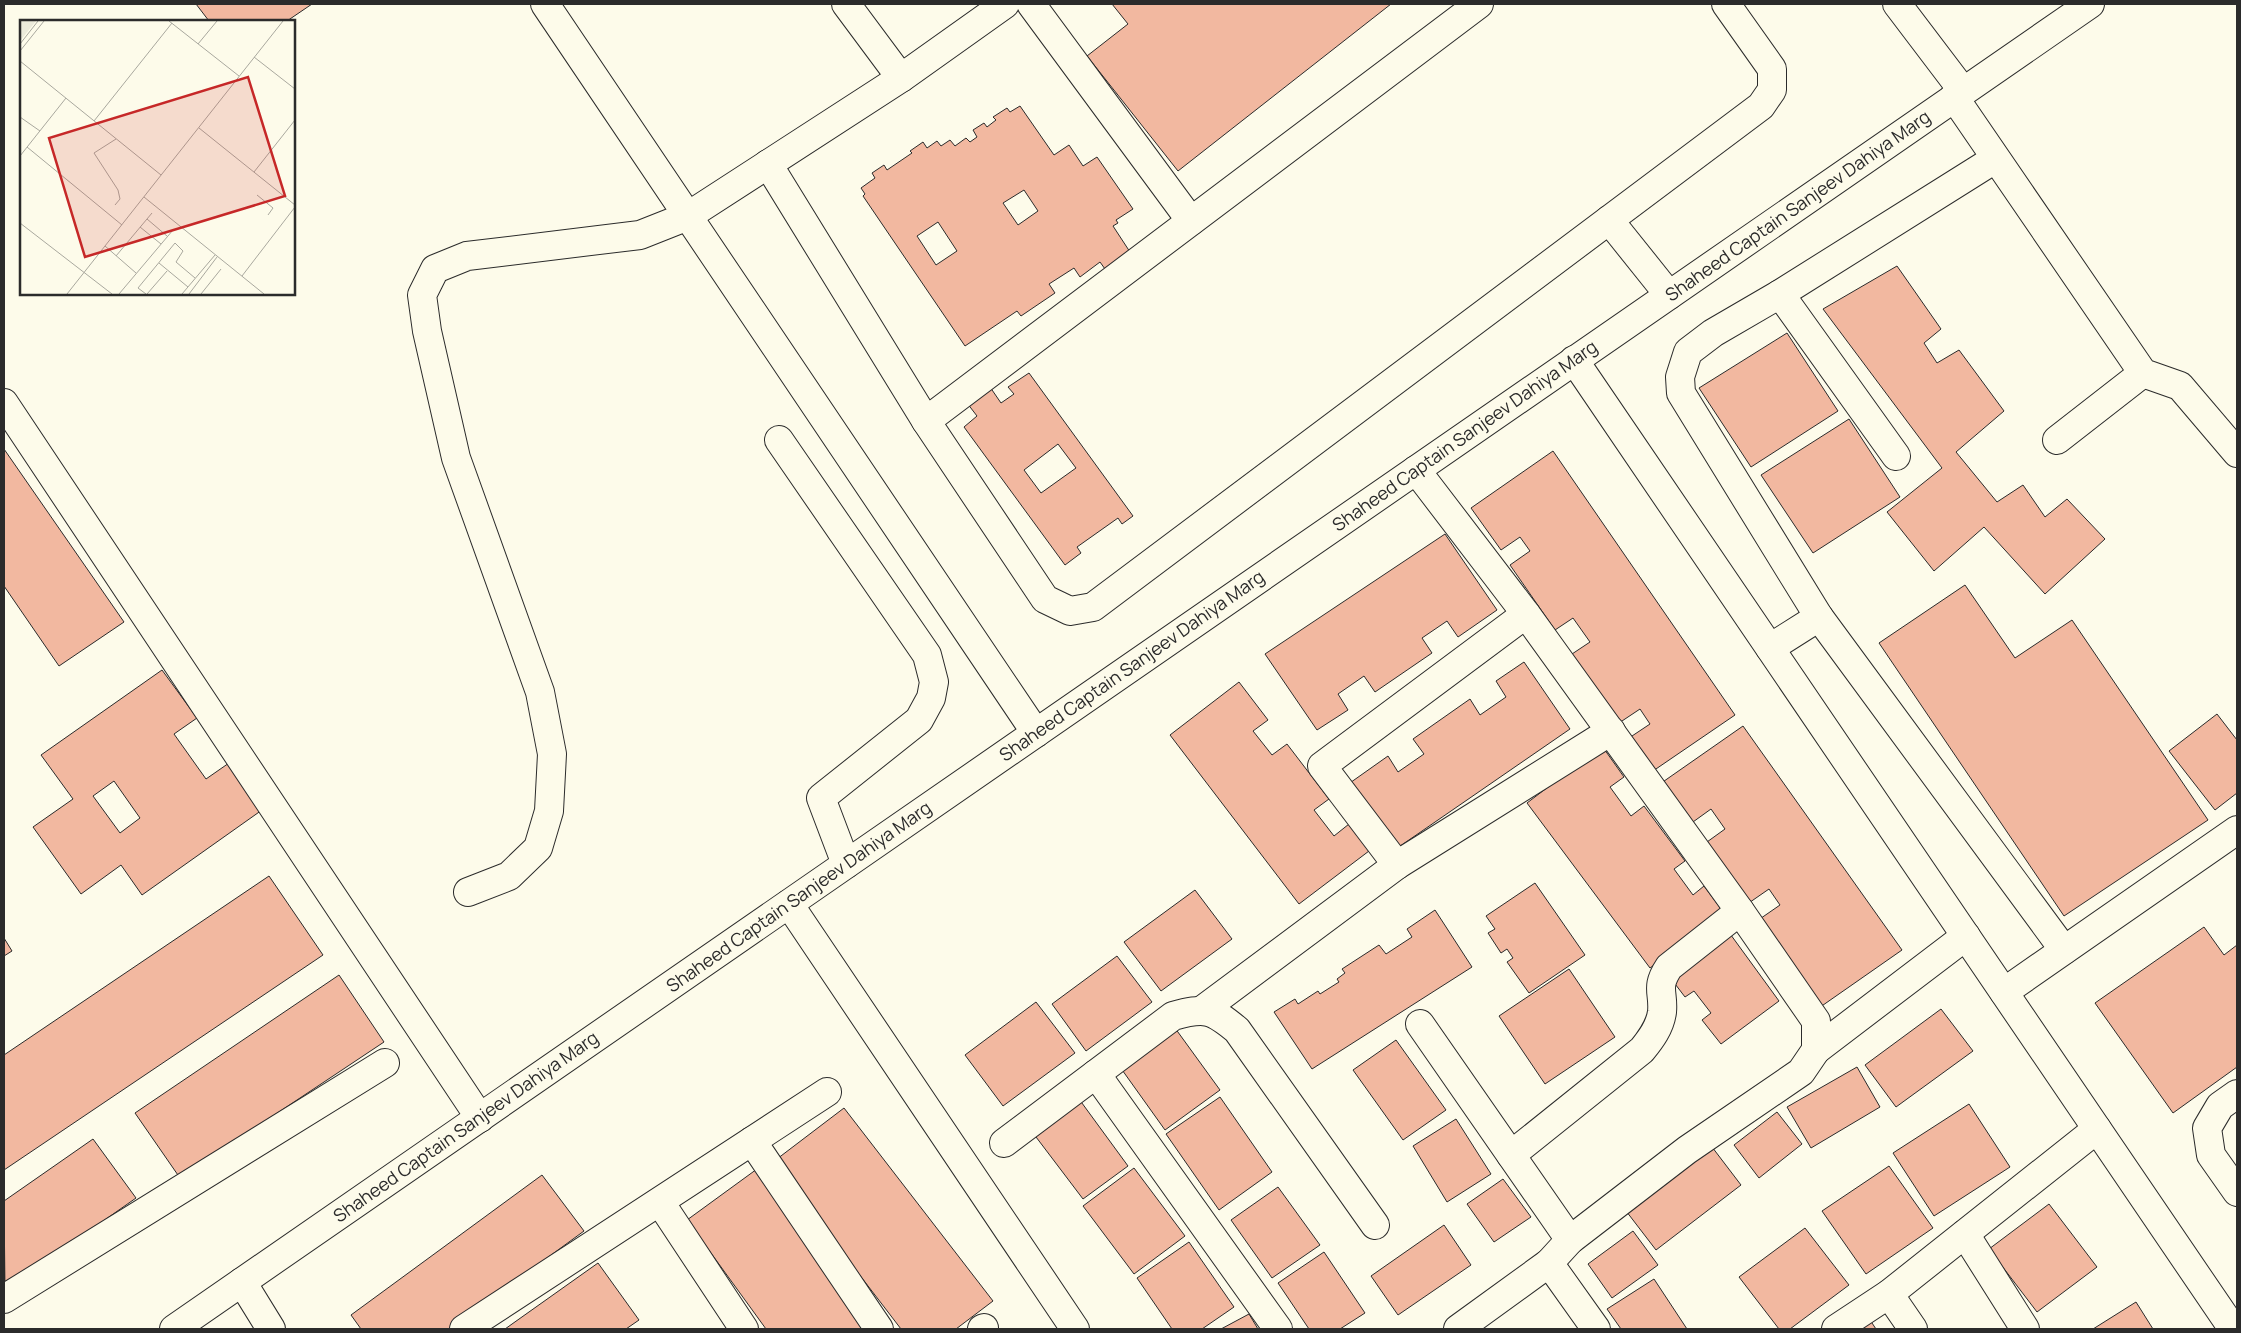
<svg xmlns="http://www.w3.org/2000/svg" width="2241" height="1333" font-family="Manrope,sans-serif">
<rect width="100%" height="100%" fill="#fdfbea"/>
<g fill="#f2b8a0" stroke="#2b2b2b" fill-rule="evenodd">
<polygon points="196,4 312,4 287,21 209,21"/>
<polygon points="1112,4 1391,4 1178,171 1087,56 1128,24"/>
<path d="M 1020,106 L 1054,155 L 1069,145 L 1083,166 L 1097,157 L 1133,209 L 1116,220 L 1118,223 L 1113,226 L 1130,252 L 1105,269 L 1100,262 L 1080,277 L 1074,268 L 1049,284 L 1055,293 L 1021,316 L 1017,311 L 965,346 L 863,196 L 865,194 L 861,188 L 875,178 L 872,173 L 884,165 L 887,170 L 912,153 L 910,151 L 923,142 L 927,148 L 937,141 L 941,146 L 950,140 L 955,146 L 966,138 L 970,142 L 977,137 L 973,130 L 984,123 L 987,127 L 996,120 L 993,117 L 1007,108 L 1010,112 ZM 1024,190 L 1038,211 L 1018,225 L 1003,203 ZM 938,222 L 957,251 L 936,265 L 917,236 Z"/>
<polygon points="1897,266 1941,329 1924,343 1937,363 1959,350 2004,411 1956,452 1997,502 2023,485 2045,517 2067,499 2105,539 2045,594 1984,527 1934,571 1887,512 1942,468 1823,309"/>
<polygon points="1787,333 1838,411 1751,467 1699,388"/>
<path d="M 1029,373 L 1133,516 L 1122,524 L 1118,518 L 1077,547 L 1081,553 L 1065,565 L 964,427 L 977,416 L 967,403 L 990,387 L 1001,403 L 1014,394 L 1008,387 ZM 1058,444 L 1076,468 L 1041,493 L 1024,470 Z"/>
<polygon points="1849,419 1900,497 1813,553 1761,475"/>
<polygon points="4,449 124,622 59,666 4,586"/>
<polygon points="1553,451 1735,715 1653,771 1629,738 1650,724 1640,709 1619,723 1572,654 1590,642 1573,618 1555,630 1510,565 1530,551 1520,537 1501,550 1471,508"/>
<polygon points="1445,534 1497,610 1458,637 1447,621 1422,638 1432,653 1375,692 1364,676 1338,694 1348,710 1317,730 1265,654"/>
<polygon points="1965,585 2015,658 2072,620 2208,820 2064,916 1879,643"/>
<polygon points="1524,662 1570,729 1393,851 1347,785 1388,756 1398,772 1424,754 1413,739 1470,699 1480,715 1506,697 1496,681"/>
<path d="M 162,670 L 197,718 L 174,734 L 206,779 L 229,763 L 262,810 L 142,895 L 121,865 L 81,894 L 33,827 L 73,799 L 41,755 ZM 114,781 L 140,818 L 120,833 L 93,796 Z"/>
<polygon points="1239,682 1268,720 1253,731 1272,755 1287,744 1329,799 1314,810 1334,836 1349,824 1369,851 1299,904 1170,735"/>
<polygon points="2217,714 2237,740 2237,793 2215,810 2169,751"/>
<polygon points="1743,726 1902,950 1816,1010 1754,923 1780,905 1769,889 1743,907 1700,847 1725,829 1711,809 1686,827 1657,786"/>
<polygon points="1602,746 1624,777 1610,787 1631,816 1644,806 1685,861 1674,869 1693,895 1704,886 1724,913 1650,968 1527,803"/>
<polygon points="269,876 323,955 4,1170 4,1055"/>
<polygon points="1535,883 1585,955 1529,993 1507,962 1513,958 1507,949 1501,953 1488,933 1495,929 1486,916"/>
<polygon points="1195,890 1232,939 1161,991 1124,942"/>
<polygon points="1435,910 1472,967 1312,1069 1274,1012 1295,999 1298,1004 1318,991 1320,994 1339,982 1337,979 1345,973 1342,969 1379,945 1386,954 1412,937 1407,929"/>
<polygon points="2204,927 2224,955 2237,945 2237,1067 2173,1113 2095,1003"/>
<polygon points="1728,931 1779,1001 1721,1044 1702,1020 1711,1013 1694,991 1685,997 1669,976"/>
<polygon points="4,938 12,951 4,956"/>
<polygon points="1117,956 1152,1002 1086,1051 1052,1004"/>
<polygon points="1569,969 1615,1037 1545,1084 1499,1016"/>
<polygon points="339,975 384,1042 180,1178 135,1113"/>
<polygon points="1036,1002 1075,1053 1003,1106 965,1055"/>
<polygon points="1941,1009 1973,1051 1896,1107 1865,1065"/>
<polygon points="1175,1028 1220,1090 1165,1130 1120,1067"/>
<polygon points="1396,1040 1446,1110 1403,1140 1353,1070"/>
<polygon points="1857,1067 1880,1107 1811,1148 1787,1107"/>
<polygon points="1220,1097 1272,1172 1219,1210 1166,1134"/>
<polygon points="1079,1099 1128,1166 1083,1199 1033,1133"/>
<polygon points="1969,1104 2010,1167 1934,1216 1893,1153"/>
<polygon points="844,1108 993,1301 956,1329 901,1329 773,1162"/>
<polygon points="1777,1112 1802,1144 1759,1178 1734,1145"/>
<polygon points="1456,1119 1491,1174 1447,1202 1413,1146"/>
<polygon points="93,1139 136,1198 5,1290 4,1201"/>
<polygon points="1709,1143 1741,1185 1656,1250 1623,1207"/>
<polygon points="1889,1166 1933,1228 1866,1274 1822,1211"/>
<polygon points="1134,1168 1185,1236 1134,1274 1083,1206"/>
<polygon points="757,1169 873,1329 766,1329 687,1220"/>
<polygon points="542,1175 584,1231 450,1329 361,1329 351,1315"/>
<polygon points="1503,1179 1531,1217 1494,1242 1467,1204"/>
<polygon points="1278,1187 1320,1245 1272,1278 1231,1220"/>
<polygon points="2049,1204 2097,1267 2037,1312 1989,1249"/>
<polygon points="1444,1225 1471,1265 1398,1315 1371,1276"/>
<polygon points="1805,1228 1849,1285 1790,1329 1779,1329 1739,1277"/>
<polygon points="1633,1231 1658,1265 1612,1298 1588,1264"/>
<polygon points="1189,1242 1234,1307 1202,1329 1172,1329 1137,1278"/>
<polygon points="1324,1252 1365,1313 1340,1329 1309,1329 1278,1283"/>
<polygon points="598,1263 639,1320 626,1329 505,1329"/>
<polygon points="1654,1279 1687,1329 1621,1329 1607,1309"/>
<polygon points="2136,1302 2153,1329 2093,1329"/>
<polygon points="1249,1314 1258,1329 1221,1329"/>
<polygon points="1866,1314 1876,1329 1845,1329"/>
</g>
<g fill="none" stroke-linecap="round" stroke-linejoin="round">
<g stroke="#2b2b2b" stroke-width="30">
<g id="minor">
<polyline points="545,4 1036,733"/>
<polyline points="846,4 901,78"/>
<polyline points="1031,4 1191,221"/>
<polyline points="1897,4 1963,91"/>
<polyline points="1954,97 2143,373 2180,386 2237,453"/>
<polyline points="1995,159 1780,294 1713,333 1688,352 1680,377 1681,393 1819,617 2064,950"/>
<polyline points="768,164 926,421 1045,599 1070,611 1093,607 1761,106 1772,90 1772,69 1726,4"/>
<polyline points="1609,220 1669,295"/>
<polyline points="1780,294 1896,456"/>
<polyline points="1574,360 2233,1329"/>
<polyline points="4,403 480,1118"/>
<polyline points="926,421 1479,4"/>
<polyline points="779,440 927,655 934,682 931,698 919,720 821,798 846,864"/>
<polyline points="2057,440 2143,373"/>
<polyline points="1416,470 1526,614 1740,911 1816,1021 1816,1050 1801,1072 1687,1150 1570,1240 1549,1263 1458,1329"/>
<polyline points="1770,648 1819,617"/>
<polyline points="1397,865 1322,766 1526,614"/>
<polyline points="468,892 509,876 538,848 549,811 552,754 540,692 456,458 427,331 422,295 435,269 467,256 640,235 688,216 901,78 1005,4"/>
<polyline points="789,904 1075,1329"/>
<polyline points="2004,992 2237,830"/>
<polyline points="1201,1011 1397,865 1611,731"/>
<polyline points="1420,1024 1570,1240"/>
<polyline points="1816,1050 1966,936"/>
<polyline points="1096,1074 1278,1329"/>
<polyline points="2237,1094 2220,1106 2207,1128 2211,1155 2237,1192"/>
<polyline points="752,1141 879,1329"/>
<path d="M 1004,1143 L 1173,1016 C 1205,1007 1212,1009 1237,1030 L 1375,1225"/>
<path d="M 1511,1155 L 1642,1050 C 1651,1039 1660,1027 1662,1012 C 1664,992 1655,988 1669,967 L 1740,911"/>
<polyline points="660,1202 744,1329"/>
<polyline points="1965,1234 2025,1329"/>
<polyline points="1549,1263 1596,1329"/>
<polyline points="242,1282 271,1329"/>
<polyline points="1889,1294 1913,1329"/>
<polyline points="4,1299 385,1063"/>
<polyline points="174,1329 2090,4"/>
<polyline points="464,1329 827,1092"/>
<polyline points="982,1329 984,1328"/>
<polyline points="1836,1329 1889,1294 2097,1129"/>
</g>
</g>
<use href="#minor" stroke="#fdfbea" stroke-width="28"/>
</g>
<g text-anchor="middle" stroke-width="4" stroke-linejoin="round" paint-order="stroke">
<g font-size="18" fill="#2b2b2b" stroke="#fdfbea">
<text transform="translate(1798 206) rotate(-35)" y="6">Shaheed Captain Sanjeev Dahiya Marg</text>
<text transform="translate(1465 436) rotate(-35)" y="6">Shaheed Captain Sanjeev Dahiya Marg</text>
<text transform="translate(1132 666) rotate(-35)" y="6">Shaheed Captain Sanjeev Dahiya Marg</text>
<text transform="translate(799 897) rotate(-35)" y="6">Shaheed Captain Sanjeev Dahiya Marg</text>
<text transform="translate(466 1127) rotate(-35)" y="6">Shaheed Captain Sanjeev Dahiya Marg</text>
</g>
</g>
<g transform="translate(20 20)">
<rect width="275" height="275" fill="#fdfbea"/>
<path d="M 0,1 L 16,1 L 0,21 Z" fill="#ecebdb"/>
<path fill="none" stroke="#a9a89e" stroke-width="1" d="M 149,1 L 219,56M 0,24 L 18,1M 178,24 L 197,1M 0,31 L 24,1M 234,37 L 275,69M 0,41 L 141,155M 0,97 L 20,111M 74,101 L 152,3M 179,108 L 275,185M 7,127 L 102,205M 0,136 L 46,78M 234,152 L 275,100M 237,175 L 253,188 L 248,195M 124,177 L 244,274M 95,185 L 100,179 L 98,170 L 74,133 L 96,119M 127,199 L 147,216M 0,203 L 92,274M 120,207 L 141,224M 85,226 L 116,253M 96,236 L 132,193M 139,243 L 168,267M 222,256 L 275,187M 47,274 L 263,1M 99,274 L 153,210M 126,274 L 118,268 L 155,223 L 163,231 L 156,242 L 175,258M 127,274 L 147,251M 162,274 L 195,235M 169,274 L 197,237M 181,274 L 201,249"/>
<path fill="#c62828" fill-opacity="0.15" stroke="#c62828" stroke-width="2.5" d="M 228,57 L 265,176 L 65,237 L 29,118 Z"/>
<rect width="275" height="275" fill="none" stroke="#2b2b2b" stroke-width="2.5"/>
</g>
<rect width="2241" height="1333" fill="none" stroke="#2b2b2b" stroke-width="10"/>
</svg>
